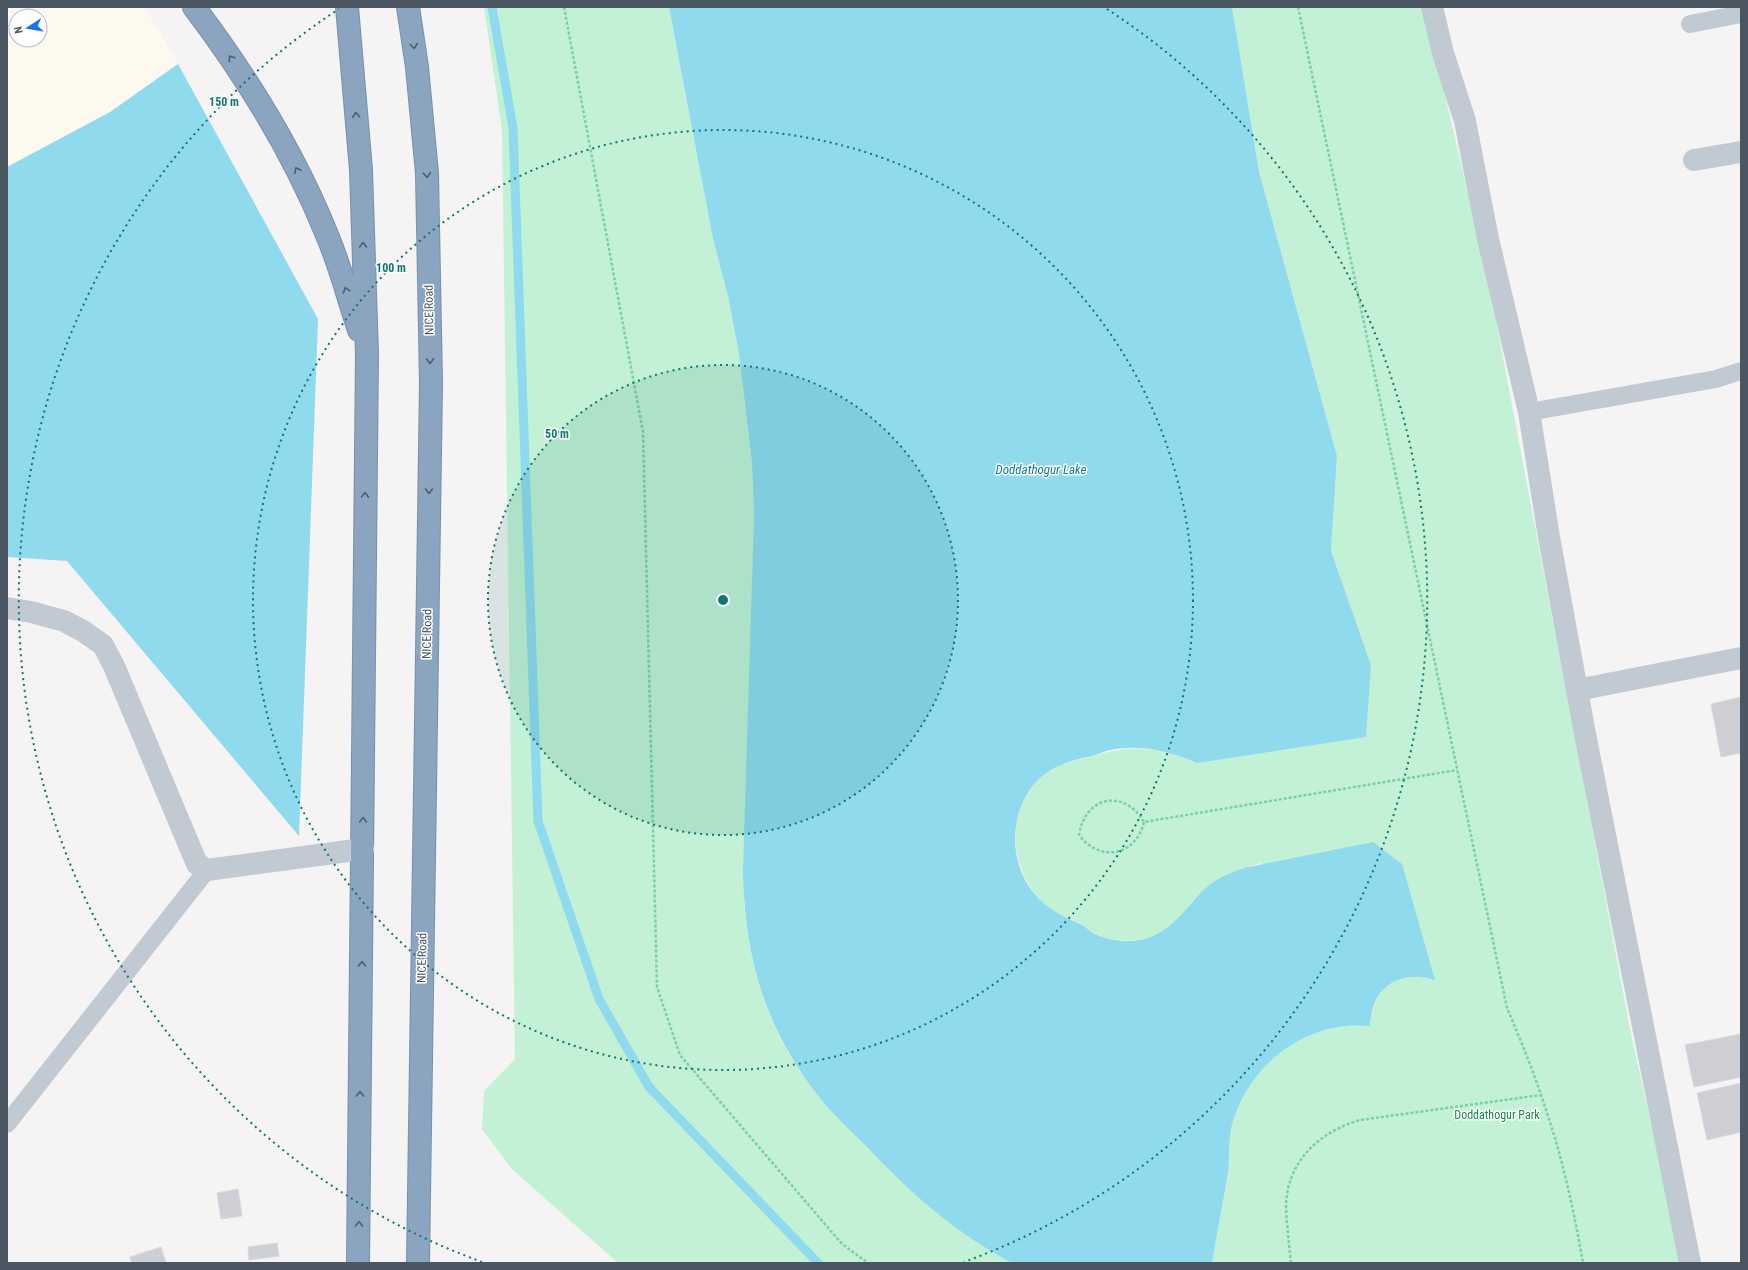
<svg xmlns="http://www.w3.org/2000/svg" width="1748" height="1270" font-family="'Roboto Condensed',sans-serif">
<rect width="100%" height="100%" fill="#f5f3f3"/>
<path fill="#fdf9ef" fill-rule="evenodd" d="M 7,7 L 144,7 L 160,32 L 178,64 L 110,112 L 7,167 ZM 16,16 L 40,16 L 40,40 L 16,40 Z"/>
<g fill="#c3f1d5">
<path d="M 484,7 L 669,7 L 713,239 L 728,296 L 739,354 L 752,463 L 754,515 L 744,905 C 750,953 760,997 782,1041 C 801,1079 831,1109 860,1140 C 906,1188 953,1231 1012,1263 L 618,1263 L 512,1169 L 482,1129 L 484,1091 L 515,1059 L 502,130 Z"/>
<path d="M 1232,7 L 1424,7 L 1487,273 L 1631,1034 L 1682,1263 L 1212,1263 C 1217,1233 1223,1203 1228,1173 C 1230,1158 1228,1141 1232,1125 C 1246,1073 1291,1032 1346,1026 C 1354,1025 1362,1026 1370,1026 C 1372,1001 1386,977 1413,976 C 1421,976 1428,978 1435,979 L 1261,863 C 1235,870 1213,882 1193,901 C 1189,905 1186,911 1182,916 C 1172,928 1155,938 1139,940 C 1123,942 1108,940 1094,933 C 1089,931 1085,926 1079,923 C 1066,917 1053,913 1043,903 C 1008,868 1004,806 1045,774 C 1062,761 1071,762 1089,757 C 1134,744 1154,745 1197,763 L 1371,665 L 1331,551 L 1337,456 L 1259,172 Z"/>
</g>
<g fill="#90daee">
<path d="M 669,7 L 1232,7 L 1259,172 L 1337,456 L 1331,551 L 1371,665 L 1366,737 L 1197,763 C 1169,751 1141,744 1110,750 C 1102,752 1095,756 1087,757 C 1071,761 1058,764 1045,774 C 1011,800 1006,853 1030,888 C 1042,906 1060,915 1078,923 C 1084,925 1088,930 1093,933 C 1107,940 1125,943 1140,940 C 1172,934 1185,907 1207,887 C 1217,878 1231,873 1244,868 L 1373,842 L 1402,864 L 1435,980 C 1399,969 1372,987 1370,1026 C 1362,1026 1354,1025 1346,1026 C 1291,1032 1246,1073 1232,1125 C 1228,1141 1230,1157 1228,1173 C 1223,1203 1217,1233 1212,1263 L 1012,1263 C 957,1234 910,1193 868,1148 C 850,1130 831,1113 816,1093 C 764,1026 744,953 743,870 L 754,515 L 752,463 L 739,354 L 728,296 L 713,239 Z"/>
<polygon points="178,64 318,319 299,836 67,561 7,557 7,167 110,112"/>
</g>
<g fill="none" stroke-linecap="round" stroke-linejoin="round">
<polyline stroke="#90daee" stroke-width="9" points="492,7 513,128 538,821 599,999 649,1087 818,1263"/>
</g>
<g fill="#cdcfd5" stroke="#d7d9de">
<polygon points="1741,697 1741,753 1721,757 1711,704"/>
<polygon points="1741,1034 1741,1077 1694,1087 1685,1045"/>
<polygon points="1741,1083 1741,1132 1707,1140 1697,1093"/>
<polygon points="238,1189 242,1216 221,1219 217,1193"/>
<polygon points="277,1243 279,1256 249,1260 248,1247"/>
<polygon points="161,1247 166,1263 132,1263 130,1257"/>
</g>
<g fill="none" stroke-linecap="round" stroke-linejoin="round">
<g stroke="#7690ad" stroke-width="24">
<g id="motorway">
<path d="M 194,7 C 247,77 294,153 327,235 C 340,265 348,298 359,330"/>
<polyline points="347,7 361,170 367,354 358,1263"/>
<polyline points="408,7 417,67 427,173 431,383 418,1263"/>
</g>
</g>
<g stroke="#7ad0a6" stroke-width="2.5" stroke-dasharray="3 2" stroke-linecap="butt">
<polyline points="564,7 643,432 657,987 680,1055 842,1244 868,1263"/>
<path d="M 1298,7 L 1507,1008 C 1521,1041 1535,1075 1546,1110 C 1563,1160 1574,1211 1583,1263"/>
<path d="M 1144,822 C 1136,856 1100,863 1079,835 C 1085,796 1124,788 1144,822 L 1457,770"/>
<path d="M 1291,1263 C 1289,1245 1287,1226 1286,1208 C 1286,1162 1319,1132 1360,1120 L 1541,1095"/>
</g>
<g stroke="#c1cad2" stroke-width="18">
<polyline points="1690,24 1741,14"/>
<polyline points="1529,412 1716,379 1741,371"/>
<polyline points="7,1124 207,870"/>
</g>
<g stroke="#c1cad2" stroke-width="22">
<polyline points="1432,7 1443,53 1465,121 1488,239 1529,412 1549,537 1585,734 1690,1263"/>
<polyline points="1694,160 1741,152"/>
<polyline points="7,608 31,612 64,621 83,631 103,645 114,666 197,864 207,870 363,849"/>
<polyline points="1577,690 1741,658"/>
</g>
<use href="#motorway" stroke="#8ba5c1" stroke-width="22"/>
</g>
<defs><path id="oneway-chevron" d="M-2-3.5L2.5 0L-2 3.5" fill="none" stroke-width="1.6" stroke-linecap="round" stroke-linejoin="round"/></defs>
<g stroke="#505e6b">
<use href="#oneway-chevron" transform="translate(414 46) rotate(82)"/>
<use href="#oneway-chevron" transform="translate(231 58) rotate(-124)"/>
<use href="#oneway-chevron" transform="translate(356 115) rotate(-95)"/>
<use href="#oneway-chevron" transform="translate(297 170) rotate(-116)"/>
<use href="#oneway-chevron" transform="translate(427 175) rotate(87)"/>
<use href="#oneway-chevron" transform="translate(363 245) rotate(-92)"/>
<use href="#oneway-chevron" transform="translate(346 290) rotate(-108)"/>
<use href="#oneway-chevron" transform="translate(430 361) rotate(89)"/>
<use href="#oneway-chevron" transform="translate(429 491) rotate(91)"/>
<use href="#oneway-chevron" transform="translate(365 495) rotate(-89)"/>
<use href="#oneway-chevron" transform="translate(363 820) rotate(-90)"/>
<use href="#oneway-chevron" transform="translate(362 964) rotate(-89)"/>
<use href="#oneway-chevron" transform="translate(360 1094) rotate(-89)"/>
<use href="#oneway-chevron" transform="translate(359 1224) rotate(-89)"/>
</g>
<circle cx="723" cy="600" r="235" fill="#0f766e" fill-opacity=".12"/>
<g fill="none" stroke="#0f766e" stroke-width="2" stroke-dasharray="2 4">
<circle cx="723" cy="600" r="235"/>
<circle cx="723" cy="600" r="470"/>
<path d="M482 1262A705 705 0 0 1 339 9M1107 9A705 705 0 0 1 964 1262"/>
</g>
<g text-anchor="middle" stroke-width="3" stroke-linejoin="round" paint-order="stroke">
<g font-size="12" fill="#4a5661" stroke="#fff">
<text transform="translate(429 310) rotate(-91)" y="4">NICE Road</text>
<text transform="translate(427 634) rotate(-89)" y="4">NICE Road</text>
<text transform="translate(422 958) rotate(-89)" y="4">NICE Road</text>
</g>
<g font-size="12" fill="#17864f" stroke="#fff">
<text x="1497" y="1119">Doddathogur Park</text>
</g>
<g font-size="13" font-style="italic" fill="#0c7c9b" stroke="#fff">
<text x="1041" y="474">Doddathogur Lake</text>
</g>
</g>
<circle cx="723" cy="600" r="6" fill="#0f766e" stroke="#fff" stroke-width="2"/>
<g font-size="12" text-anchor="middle" font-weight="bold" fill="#0f766e" stroke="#fff" stroke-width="3" stroke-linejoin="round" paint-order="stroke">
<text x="224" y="106">150 m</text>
<text x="391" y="272">100 m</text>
<text x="557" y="438">50 m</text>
</g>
<rect width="1748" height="1270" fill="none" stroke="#4a5661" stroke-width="16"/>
<g transform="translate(28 28) rotate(258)"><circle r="19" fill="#ffffff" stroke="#b7bbc0"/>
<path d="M0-3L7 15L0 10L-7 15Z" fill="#1a73e8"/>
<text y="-6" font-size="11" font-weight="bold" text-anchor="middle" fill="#4a5661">N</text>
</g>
</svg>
